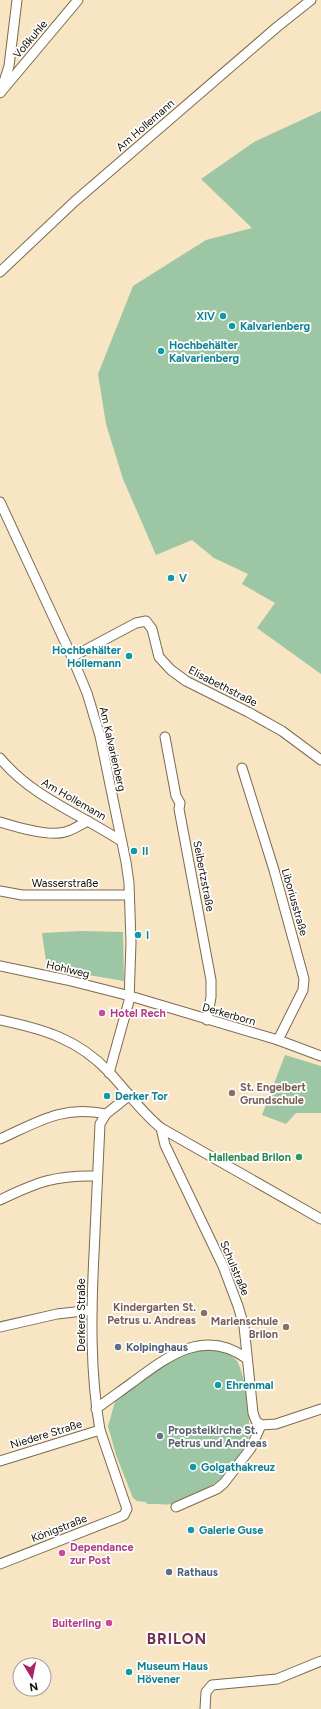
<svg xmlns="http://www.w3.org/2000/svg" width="321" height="1709" font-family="Figtree,sans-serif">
<rect width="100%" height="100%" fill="#f7e5c4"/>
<g fill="#9dc6a4">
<polygon points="321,111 321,674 257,628 275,603 242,584 248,574 214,558 192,540 156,555 123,479 106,424 98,374 133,286 206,240 252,228 201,179 254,142"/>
<polygon points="81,931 123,932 124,981 47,968 42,933"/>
<polygon points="285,1055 321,1066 321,1113 296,1113 286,1124 262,1115"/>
<path d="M 204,1350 C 210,1350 220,1348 225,1351 C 229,1353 234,1358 237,1361 C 246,1376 253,1429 247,1445 C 236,1473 201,1496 173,1504 C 167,1505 155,1504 147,1504 L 146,1502 L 137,1501 L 133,1498 L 116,1455 L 108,1426 L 115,1402 L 141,1381 L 172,1359 L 192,1352 Z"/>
</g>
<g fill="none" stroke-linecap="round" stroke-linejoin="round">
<g stroke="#7b6b4d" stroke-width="11">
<g id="street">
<polyline points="2,88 9,66 17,0"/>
<polyline points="0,93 78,0"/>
<polyline points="0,272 74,202 277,27 311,0"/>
<polyline points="0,502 72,657 87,693 100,736 126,862 129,883 131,942 129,1001 109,1073"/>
<polyline points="72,657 136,623 146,621 152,629 159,657 171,670 186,681 248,712 282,731 321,760"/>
<polyline points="165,737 176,796 180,803 179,809 211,980 211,997 207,1020"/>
<path d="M 0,758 C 32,797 80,814 121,841"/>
<polyline points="242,768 274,870 304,979 303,990 278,1040"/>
<path d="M 0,822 C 16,827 49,837 65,832 C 73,830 80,825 88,821"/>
<polyline points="0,891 22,895 129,895"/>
<polyline points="0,966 67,980 130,996 278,1040 321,1056"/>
<path d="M 0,1020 C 43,1029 78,1039 109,1072 C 126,1090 141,1112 161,1128 L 321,1219"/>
<polyline points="161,1128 165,1145 223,1266 238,1306 244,1326 253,1413 256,1421 261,1425"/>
<path d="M 0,1139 C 38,1122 62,1105 106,1114"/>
<path d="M 0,1200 C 37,1182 55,1175 97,1176"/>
<polyline points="0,1327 57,1314 92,1310"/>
<path d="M 96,1409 C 109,1399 121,1391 133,1382 C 168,1356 204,1328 246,1358"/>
<polyline points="261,1425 276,1424 321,1409"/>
<polyline points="0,1461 100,1430"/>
<polyline points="176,1507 217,1489 224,1483 251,1448 261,1425"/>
<path d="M 0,1564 L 120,1517 L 124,1515 L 127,1509 L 100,1430 C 90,1373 91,1313 94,1254 C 96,1211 98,1167 100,1124 L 106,1114 L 130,1095"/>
<polyline points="205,1709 206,1692 212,1685 277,1679 321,1661"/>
</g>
</g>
<use href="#street" stroke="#fff" stroke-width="9"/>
</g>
<g fill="#0f9aa8" stroke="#fff" stroke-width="1.5">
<circle cx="223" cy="316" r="4"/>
<circle cx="232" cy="326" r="4"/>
<circle cx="161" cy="351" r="4"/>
<circle cx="171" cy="578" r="4"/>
<circle cx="129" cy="656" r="4"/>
<circle cx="134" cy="851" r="4"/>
<circle cx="138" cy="935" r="4"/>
<circle cx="107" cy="1096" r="4"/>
<circle cx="218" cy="1385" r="4"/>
<circle cx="193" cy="1467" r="4"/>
<circle cx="191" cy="1530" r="4"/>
<circle cx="129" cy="1672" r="4"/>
</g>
<g fill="#d1479c" stroke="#fff" stroke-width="1.5">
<circle cx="102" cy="1013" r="4"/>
<circle cx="62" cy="1553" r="4"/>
<circle cx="109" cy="1623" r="4"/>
</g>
<g fill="#8d6e63" stroke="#fff" stroke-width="1.5">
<circle cx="232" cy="1093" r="4"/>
<circle cx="204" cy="1313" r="4"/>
<circle cx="286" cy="1327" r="4"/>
</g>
<circle fill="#2e9e5b" stroke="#fff" stroke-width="1.5" cx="299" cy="1157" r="4"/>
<g fill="#5c6f8a" stroke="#fff" stroke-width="1.5">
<circle cx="118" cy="1347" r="4"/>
<circle cx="169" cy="1572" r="4"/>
</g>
<circle fill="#6b7280" stroke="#fff" stroke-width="1.5" cx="160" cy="1436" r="4"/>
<g text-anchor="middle" stroke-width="3.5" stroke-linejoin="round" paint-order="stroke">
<g font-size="11" fill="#110c03" stroke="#fff">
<text transform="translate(30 39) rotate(-50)" y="4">Voßkuhle</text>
<text transform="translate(145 125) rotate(-41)" y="4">Am Hollemann</text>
<text transform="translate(223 686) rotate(27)" y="4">Elisabethstraße</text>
<text transform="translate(113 749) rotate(77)" y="4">Am Kalvarienberg</text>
<text transform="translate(74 799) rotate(30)" y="4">Am Hollemann</text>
<text transform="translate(204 876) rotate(79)" y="4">Seibertzstraße</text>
<text x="65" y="887">Wasserstraße</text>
<text transform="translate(295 902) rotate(74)" y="4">Liboriusstraße</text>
<text transform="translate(68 969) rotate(13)" y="4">Hohlweg</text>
<text transform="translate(229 1014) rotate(16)" y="4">Derkerborn</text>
<text transform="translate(235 1268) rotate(67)" y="4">Schulstraße</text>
<text transform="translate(81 1315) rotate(-90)" y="4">Derkere Straße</text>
<text transform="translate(46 1434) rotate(-17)" y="4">Niedere Straße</text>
<text transform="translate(59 1528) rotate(-21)" y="4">Königstraße</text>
</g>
<g font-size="11" font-weight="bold" fill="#0d838f" stroke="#fff" text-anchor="start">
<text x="215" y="320" text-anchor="end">XIV</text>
<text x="240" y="330">Kalvarienberg</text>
<text x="169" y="349">Hochbehälter<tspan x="169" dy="13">Kalvarienberg</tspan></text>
<text x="179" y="582">V</text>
<text x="121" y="654" text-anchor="end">Hochbehälter<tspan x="121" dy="13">Hollemann</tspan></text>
<text x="142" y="855">II</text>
<text x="146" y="939">I</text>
<text x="115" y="1100">Derker Tor</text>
<text x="226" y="1389">Ehrenmal</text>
<text x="201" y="1471">Golgathakreuz</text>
<text x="199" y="1534">Galerie Guse</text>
<text x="137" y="1670">Museum Haus<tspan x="137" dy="13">Hövener</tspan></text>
</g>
<g font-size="11" font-weight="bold" fill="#b23c85" stroke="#fff" text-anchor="start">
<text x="110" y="1017">Hotel Rech</text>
<text x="70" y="1551">Dependance<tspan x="70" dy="13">zur Post</tspan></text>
<text x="101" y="1627" text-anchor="end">Buiterling</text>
</g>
<g font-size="11" font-weight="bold" fill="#785e54" stroke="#fff" text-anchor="end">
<text x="240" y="1091" text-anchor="start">St. Engelbert<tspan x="240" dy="13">Grundschule</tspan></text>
<text x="196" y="1311">Kindergarten St.<tspan x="196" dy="13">Petrus u. Andreas</tspan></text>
<text x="278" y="1325">Marienschule<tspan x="278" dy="13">Brilon</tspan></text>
</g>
<g font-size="11" font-weight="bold" fill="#27864d" stroke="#fff" text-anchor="end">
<text x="291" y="1161">Hallenbad Brilon</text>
</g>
<g font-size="11" font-weight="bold" fill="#4e5e75" stroke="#fff" text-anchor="start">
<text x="126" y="1351">Kolpinghaus</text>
<text x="177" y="1576">Rathaus</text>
</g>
<g font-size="11" font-weight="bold" fill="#5b616d" stroke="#fff" text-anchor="start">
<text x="168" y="1434">Propsteikirche St.<tspan x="168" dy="13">Petrus und Andreas</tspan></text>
</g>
<g font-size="15" font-weight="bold" letter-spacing="1" fill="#73304d" stroke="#fff">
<text x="177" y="1644">BRILON</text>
</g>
</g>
<g transform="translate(32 1677) rotate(170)"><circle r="19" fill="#ffffff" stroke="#a09e9a"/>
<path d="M0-3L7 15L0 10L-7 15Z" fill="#aa2267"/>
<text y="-6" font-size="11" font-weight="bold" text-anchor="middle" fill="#110c03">N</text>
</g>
</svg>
